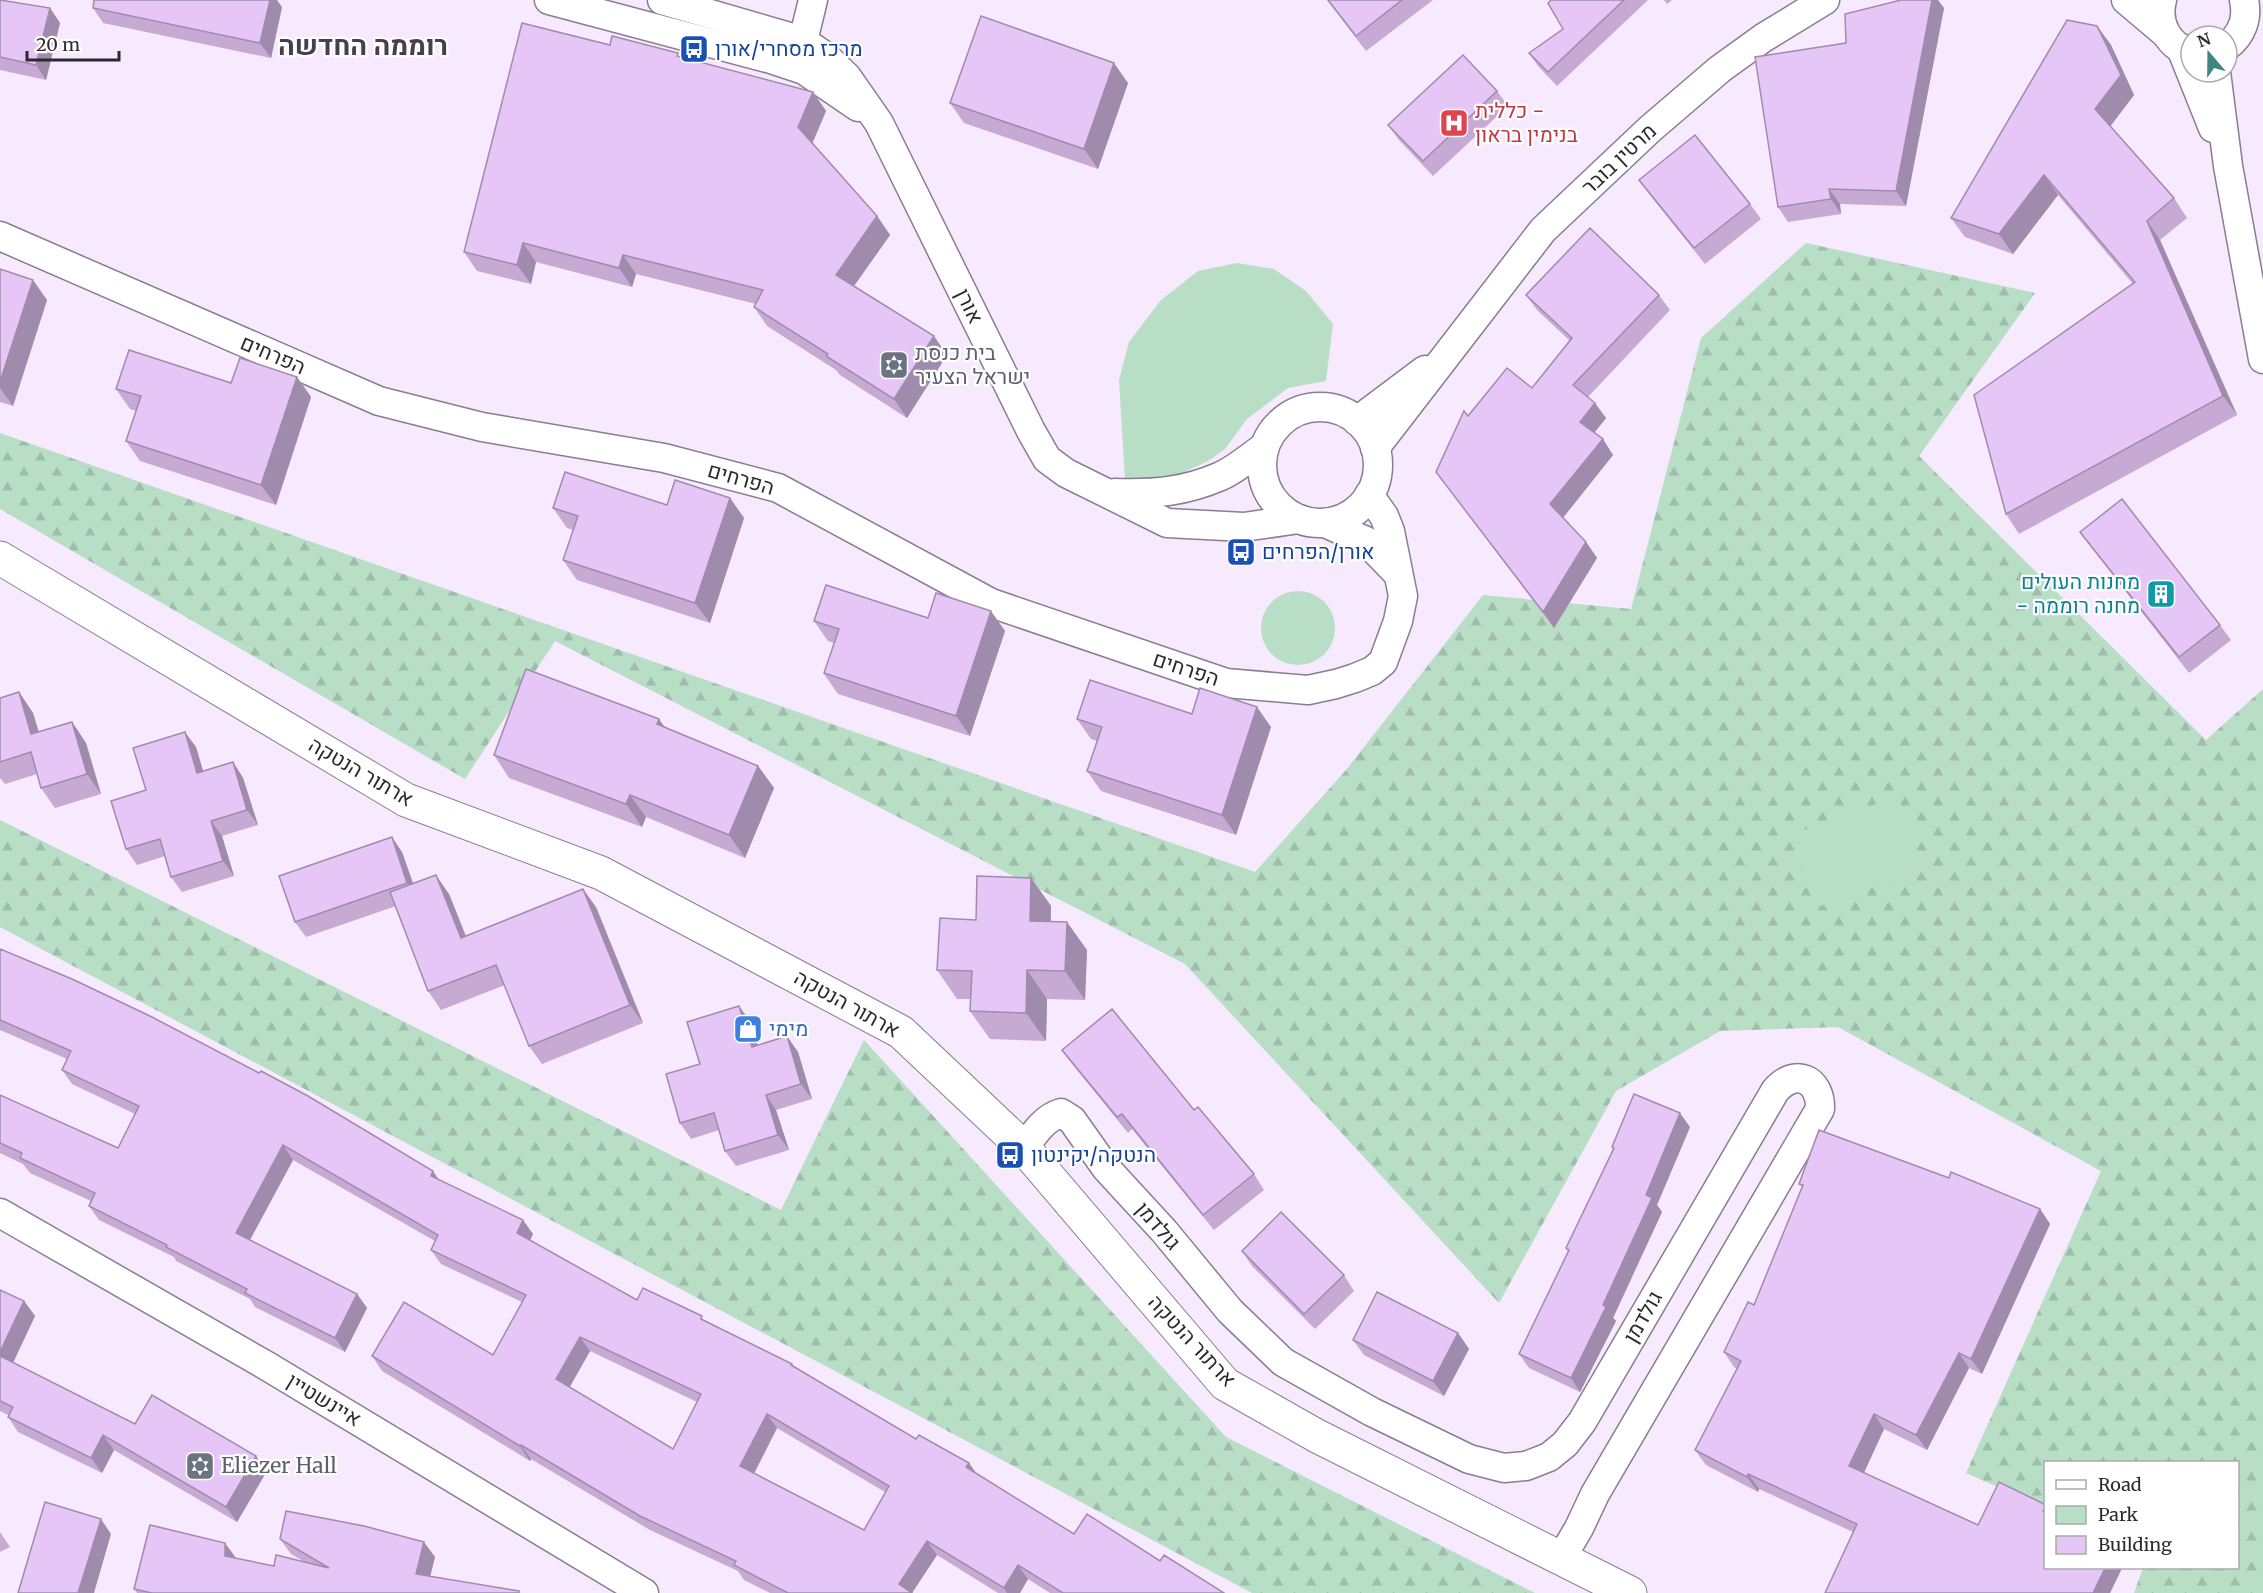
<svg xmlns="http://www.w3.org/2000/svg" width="2263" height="1593" font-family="Merriweather,Heebo,serif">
<defs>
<pattern id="forest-firs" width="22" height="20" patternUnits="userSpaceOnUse" patternTransform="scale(1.5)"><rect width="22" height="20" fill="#b8dec6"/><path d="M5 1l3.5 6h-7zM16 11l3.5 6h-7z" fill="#9ebeab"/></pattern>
</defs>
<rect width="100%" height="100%" fill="#f7e9fe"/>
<g fill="url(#forest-firs)">
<polygon points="1806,243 2035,293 1919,456 2206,740 2263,689 2263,1593 2134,1593 2143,1568 2238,1568 2238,1462 2046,1462 2045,1508 1966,1473 2101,1171 1838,1027 1720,1031 1616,1091 1499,1303 1185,964 555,641 465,779 0,509 0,433 1255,872 1346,770 1483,595 1631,609 1701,338"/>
<polygon points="0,820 781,1210 864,1040 1226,1437 1535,1593 1252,1593 0,927"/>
</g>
<g fill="#b8dec6">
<polygon points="1237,263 1274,269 1306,291 1333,324 1326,381 1288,388 1247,419 1225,449 1208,461 1180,474 1149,483 1125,480 1119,380 1129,342 1161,300 1198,271"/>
<circle cx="1298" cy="628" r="37"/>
<polygon points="1898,796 1924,869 1817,907 1791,835"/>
</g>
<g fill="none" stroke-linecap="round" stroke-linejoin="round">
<g stroke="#897d90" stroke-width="31">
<g id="street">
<polyline points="549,0 771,59 804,70 858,107"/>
<polyline points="662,0 803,41 825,56 847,77 879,123 1031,431 1047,459 1066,473 1167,523 1244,527 1299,519"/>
<polyline points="2126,0 2165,33"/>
<path d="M 2162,0 C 2156,23 2168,46 2191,53"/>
<path d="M 2227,46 C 2242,35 2248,18 2244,0"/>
<polyline points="2181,48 2213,128"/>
<polyline points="789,52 803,41 813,0"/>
<polyline points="2216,72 2228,166 2263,359"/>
<polyline points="0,236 379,401 482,427 664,458 778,488 991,603 1226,683 1308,690 1336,684 1355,678 1372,671 1383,662 1398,621 1403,596 1390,531 1384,516 1369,495"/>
<circle cx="1320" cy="465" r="58"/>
<polyline points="1357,421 1425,370"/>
<polyline points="1375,448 1543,230 1650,129 1720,69 1763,38 1825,0"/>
<path d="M 1115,493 C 1155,494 1184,492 1221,476 C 1236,469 1250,457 1264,447"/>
<polyline points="1325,523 1366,541 1398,574"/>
<path d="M 1024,1148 C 1034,1134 1044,1118 1061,1113 L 1072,1120 L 1106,1168 L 1164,1231 L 1230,1311 L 1283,1362 L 1372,1412 L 1469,1459 L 1504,1468 L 1526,1466 L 1549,1457 L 1565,1444 L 1582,1422 L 1775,1091 C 1795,1067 1821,1079 1820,1109 L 1595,1494 L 1579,1528 L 1562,1557"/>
<polyline points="0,1213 267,1366 644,1593"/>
</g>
</g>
<g stroke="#897d90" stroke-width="35">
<polyline id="secondary" points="0,558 406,800 601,873 901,1032 1024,1148 1225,1384 1317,1436 1630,1593"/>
</g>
<use href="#street" stroke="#fff" stroke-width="28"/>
<use href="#secondary" stroke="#fff" stroke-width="33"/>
</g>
<g fill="#c6aad4" fill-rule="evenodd">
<polygon points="0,0 50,8 60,23 46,80 0,70"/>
<polygon points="1327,0 1433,0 1366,51"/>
<polygon points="1551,0 1648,0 1557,86 1538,66 1529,53 1563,29"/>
<polygon points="1664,0 1672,0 1667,4"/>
<polygon points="282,7 271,58 103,23 93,8"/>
<polygon points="1944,8 1906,206 1840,204 1841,214 1788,222 1778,207"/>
<polygon points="2097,26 2111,45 2134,95 2110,127 2174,198 2187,218 2160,240 2237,415 2019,534 2006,514 2133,284 2058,195 2013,254 1965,237 1951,218"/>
<polygon points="610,45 681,57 813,92 826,111 812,144 877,216 890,235 854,286 947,355 907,418 840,375 836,370 767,326 754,307 756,304 636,274 632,287 536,262 531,284 477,271 464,252"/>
<polygon points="1128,83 1098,169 964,123 950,103"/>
<polygon points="1497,91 1508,106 1433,176 1399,140 1388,125"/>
<polygon points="1639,180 1750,204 1761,219 1705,264 1650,195"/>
<polygon points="0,269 47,300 13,406 0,402"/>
<polygon points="1526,295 1659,295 1670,310 1588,397 1606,418 1594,433 1613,455 1563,518 1586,542 1597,558 1554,628 1436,472 1468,416 1532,388 1570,341 1537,310"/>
<polygon points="297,377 311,397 276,505 140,461 126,441 136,411 130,409 116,389 231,383"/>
<polygon points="730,498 744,518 710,623 577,580 563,560 573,530 567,528 553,508 667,505"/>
<polygon points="2080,532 2220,625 2231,640 2189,673 2091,547"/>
<polygon points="928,618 1005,631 970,736 838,694 824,674 834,643 828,641 814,621"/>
<polygon points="19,692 33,713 39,732 72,722 86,743 101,794 55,808 41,788 37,774 5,784 0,778 0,698"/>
<polygon points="1192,714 1271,727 1236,835 1101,791 1087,771 1097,741 1091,739 1077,719"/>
<polygon points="665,728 758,766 774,788 745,858 646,817 642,827 509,778 494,755"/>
<polygon points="196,747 203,771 233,762 243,778 258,825 222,836 234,876 182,892 171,877 165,856 137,865 126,849 146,790"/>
<polygon points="402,852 413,883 449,894 466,936 596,907 643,1023 542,1064 529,1046 505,985 441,1010 428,991 396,906 306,937 295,922"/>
<polygon points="1031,878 1051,906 1051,921 1087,950 1085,1000 1047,999 1046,1041 990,1039 970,1011 971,999 957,999 937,970 976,920"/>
<path d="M 0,949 L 440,1180 L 533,1234 L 530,1240 L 637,1300 L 707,1322 L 792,1364 L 794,1367 L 916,1439 L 976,1474 L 1074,1534 L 1160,1561 L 1224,1593 L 1050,1593 L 1028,1579 L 1020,1593 L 998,1593 L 937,1555 L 912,1593 L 770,1593 L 744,1580 L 738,1571 L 650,1530 L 531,1459 L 530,1461 L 382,1371 L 372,1356 L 493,1355 L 522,1302 L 441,1264 L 431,1250 L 435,1241 L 293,1160 L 250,1240 L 357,1294 L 367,1308 L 345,1352 L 255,1307 L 250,1299 L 176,1261 L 174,1257 L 99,1220 L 89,1206 L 91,1201 L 30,1173 L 23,1164 L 0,1153 L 0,1095 L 118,1148 L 135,1114 L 72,1084 L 62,1070 L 67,1059 L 0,1030 ZM 590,1351 L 697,1402 L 673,1449 L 570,1387 ZM 777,1428 L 885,1492 L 864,1530 L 754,1474 Z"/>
<polygon points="750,1021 757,1045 798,1052 812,1099 776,1110 789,1150 736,1166 725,1151 719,1130 691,1139 680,1123"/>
<polygon points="1062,1050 1194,1110 1254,1174 1264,1190 1214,1230 1132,1129 1128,1133 1073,1065"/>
<polygon points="1690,1127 1657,1205 1662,1212 1613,1318 1616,1321 1580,1392 1529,1368 1519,1354 1568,1252 1566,1248 1613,1149 1612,1147"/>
<polygon points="1949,1178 2040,1209 2050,1224 1982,1374 1969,1368 1927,1450 1884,1429 1864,1473 2046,1568 2122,1568 2110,1593 1825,1593 1853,1532 1759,1489 1758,1492 1706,1465 1695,1450 1737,1369 1734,1367 1724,1352 1754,1305 1802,1187 1799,1184"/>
<polygon points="1242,1251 1344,1275 1354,1291 1315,1329 1252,1266"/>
<polygon points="0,1290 24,1301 35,1316 13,1363 135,1424 267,1471 237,1522 114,1450 102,1473 18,1432 8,1417 8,1415 0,1411"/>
<polygon points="1458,1333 1469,1349 1444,1396 1364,1355 1353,1340"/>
<polygon points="0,1532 10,1547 0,1552"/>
<polygon points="280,1539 435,1557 430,1576 521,1593 137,1593 134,1589 236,1559 274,1566 303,1561 291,1554"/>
</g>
<g fill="#a18bad">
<polygon points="270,0 277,0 282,7 271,58 260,43"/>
<polygon points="1932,0 1938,0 1944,8 1906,206 1896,191"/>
<polygon points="50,8 60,23 46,80 36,65"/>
<polygon points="2097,26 2111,45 2134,95 2108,129 2095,109"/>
<polygon points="1114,63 1128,83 1098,169 1084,149"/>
<polygon points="813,92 826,111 811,146 798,127"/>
<polygon points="2044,175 2058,195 2013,254 1999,234"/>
<polygon points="1829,189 1840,204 1841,214 1831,199"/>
<polygon points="877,216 890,235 849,293 836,275"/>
<polygon points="2147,221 2160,240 2237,415 2223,396"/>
<polygon points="523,243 536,262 531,284 517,265"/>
<polygon points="623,255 636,274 632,287 619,268"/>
<polygon points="33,280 47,300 13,406 0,388 0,382"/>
<polygon points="934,336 947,355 907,418 894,399"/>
<polygon points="297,377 311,397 276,505 261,485"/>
<polygon points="1595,403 1606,418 1591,437 1580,422"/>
<polygon points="1603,439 1613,455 1561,520 1550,504"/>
<polygon points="730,498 744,518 710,623 695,603"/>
<polygon points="1586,542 1597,558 1554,628 1543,612"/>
<polygon points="991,611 1005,631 970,736 956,716"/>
<polygon points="19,692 33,713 45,754 31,734"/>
<polygon points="1257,707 1271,727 1236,835 1222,815"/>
<polygon points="659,719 675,742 657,724"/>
<polygon points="72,722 86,743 101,794 87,774"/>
<polygon points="185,732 196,747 208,788 197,773"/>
<polygon points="233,762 243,778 258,825 247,810"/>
<polygon points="758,766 774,788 745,858 729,835"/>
<polygon points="630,795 646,817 642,827 626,804"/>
<polygon points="211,821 222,836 234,876 223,861"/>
<polygon points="392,837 402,852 418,898 407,883"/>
<polygon points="436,875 449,894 474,957 461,938"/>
<polygon points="1031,878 1051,906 1050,949 1030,921"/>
<polygon points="583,889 596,907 643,1023 630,1005"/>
<polygon points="1067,922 1087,950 1085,1000 1065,971"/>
<polygon points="1027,970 1047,999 1046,1041 1026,1013"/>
<polygon points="739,1006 750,1021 763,1062 752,1047"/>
<polygon points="787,1036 798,1052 812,1099 801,1084"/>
<polygon points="766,1095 776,1110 789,1150 778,1135"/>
<polygon points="1680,1113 1690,1127 1657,1205 1662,1212 1613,1318 1616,1321 1580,1392 1571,1378 1603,1305 1646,1195"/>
<polygon points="283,1145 293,1160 246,1247 236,1233"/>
<polygon points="433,1171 443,1186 431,1176"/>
<polygon points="2040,1209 2050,1224 1982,1374 1971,1359"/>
<polygon points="523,1220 533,1234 527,1247 517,1233"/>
<polygon points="357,1294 367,1308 345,1352 335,1338"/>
<polygon points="24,1301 35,1316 9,1371 0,1357 0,1352"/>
<polygon points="1458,1333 1469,1349 1444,1396 1433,1381"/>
<polygon points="580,1337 590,1351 566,1393 556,1379"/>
<polygon points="1959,1353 1969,1368 1927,1450 1916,1435"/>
<polygon points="767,1414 777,1428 750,1481 740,1466"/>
<polygon points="1874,1414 1884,1429 1860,1481 1849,1466"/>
<polygon points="103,1435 114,1450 102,1473 91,1458"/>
<polygon points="521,1445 531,1459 530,1461 520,1446"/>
<polygon points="256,1456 267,1471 237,1522 226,1507"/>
<polygon points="969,1463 979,1477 966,1467"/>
<polygon points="1748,1474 1759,1489 1758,1492 1747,1477"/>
<polygon points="101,1519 111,1534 94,1593 78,1593"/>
<polygon points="927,1541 937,1555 912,1593 899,1584"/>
<polygon points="424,1542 435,1557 427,1589 416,1574"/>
<polygon points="225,1543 236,1558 225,1556"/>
<polygon points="1018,1565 1028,1579 1020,1593 1007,1593 1004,1588"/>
<polygon points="2105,1568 2122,1568 2110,1593 2093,1593"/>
</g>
<g fill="#e6c6f7" stroke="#a18bad" stroke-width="1.5" fill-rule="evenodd">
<polygon points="0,0 50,8 36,65 0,57"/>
<polygon points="94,0 270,0 260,43 93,8"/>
<polygon points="1328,0 1402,0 1356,36"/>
<polygon points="1551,0 1624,0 1548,72 1529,53 1563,29 1548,3"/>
<polygon points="1901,0 1932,0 1896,191 1829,189 1831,199 1778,207 1755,57 1846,43 1845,14"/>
<polygon points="981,16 1114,63 1084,149 950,103"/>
<polygon points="2067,20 2097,26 2121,75 2095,109 2174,198 2147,221 2223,396 2006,514 1974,395 2135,282 2044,175 1999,234 1951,218"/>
<polygon points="522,23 610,45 612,36 678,53 677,56 813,92 798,127 877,216 836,275 934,336 894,399 826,356 828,354 754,307 763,290 623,255 619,268 523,243 517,265 464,252"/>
<polygon points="1463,55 1497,91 1423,161 1388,125"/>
<polygon points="1695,135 1750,204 1694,248 1639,180"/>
<polygon points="1590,228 1659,295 1573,385 1595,403 1580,422 1603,439 1550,504 1586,542 1543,612 1436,472 1464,411 1468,416 1507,368 1532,388 1572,338 1526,295"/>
<polygon points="0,269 33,280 0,382"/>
<polygon points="129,350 231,383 240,358 297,377 261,485 126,441 141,396 116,389"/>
<polygon points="565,472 667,505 675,480 730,498 695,603 563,560 578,516 553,508"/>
<polygon points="2122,499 2220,625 2179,657 2080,532"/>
<polygon points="826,585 928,618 936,593 991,611 956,716 824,673 839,629 814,621"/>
<polygon points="526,669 659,719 657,724 758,766 729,835 630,795 626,804 494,755"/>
<polygon points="1090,680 1192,714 1200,688 1257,707 1222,815 1087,771 1102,727 1077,719"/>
<polygon points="19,692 31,734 72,722 87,774 41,788 31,752 0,762 0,698"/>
<polygon points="185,732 197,773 233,762 247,810 211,821 223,861 171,877 160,839 126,849 111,801 146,790 133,748"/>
<polygon points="392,837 407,883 295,922 279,876"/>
<polygon points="436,875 461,938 583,889 630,1005 529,1046 496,965 428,991 390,892"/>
<polygon points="977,876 1031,878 1030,921 1067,922 1065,971 1027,970 1026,1013 970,1011 972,971 937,970 940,918 976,920"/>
<path d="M 0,949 L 72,979 L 150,1016 L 259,1073 L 261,1071 L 308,1096 L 433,1171 L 431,1176 L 523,1220 L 517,1233 L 637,1300 L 643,1288 L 702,1316 L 701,1319 L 792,1364 L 791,1365 L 916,1439 L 919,1435 L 969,1463 L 966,1467 L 1074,1534 L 1087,1514 L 1160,1561 L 1164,1555 L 1224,1593 L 1063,1593 L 1018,1565 L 1004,1588 L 927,1541 L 899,1584 L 912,1593 L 788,1593 L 734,1565 L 736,1561 L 640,1516 L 521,1445 L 520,1446 L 372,1356 L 404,1302 L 493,1355 L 526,1295 L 431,1250 L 438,1235 L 283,1145 L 236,1233 L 357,1294 L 335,1338 L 245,1293 L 247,1289 L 166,1247 L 167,1245 L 89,1206 L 95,1193 L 20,1158 L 22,1153 L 0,1143 L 0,1095 L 118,1148 L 139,1106 L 62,1070 L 71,1051 L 0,1020 ZM 580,1337 L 701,1394 L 673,1449 L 556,1379 ZM 767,1414 L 889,1486 L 864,1530 L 740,1466 Z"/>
<polygon points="739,1006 752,1047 787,1036 801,1084 766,1095 778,1135 725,1151 714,1113 680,1123 666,1074 700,1064 687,1022"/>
<polygon points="1112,1009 1194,1110 1198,1107 1254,1174 1203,1215 1122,1114 1117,1117 1062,1050"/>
<polygon points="1634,1094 1680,1113 1646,1195 1652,1198 1603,1305 1606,1307 1571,1378 1519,1354 1569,1250 1566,1248 1614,1148 1612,1147"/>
<polygon points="1819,1130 1949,1178 1951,1172 2040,1209 1971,1359 1959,1353 1916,1435 1874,1414 1849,1466 1978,1525 1999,1482 2046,1505 2043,1511 2046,1512 2046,1568 2105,1568 2093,1593 1825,1593 1857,1524 1748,1474 1747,1477 1695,1450 1741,1361 1724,1352 1748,1302 1754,1305 1803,1185 1799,1184"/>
<polygon points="1281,1212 1344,1275 1304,1314 1242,1251"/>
<polygon points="0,1290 24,1301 0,1352"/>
<polygon points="1377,1292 1458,1333 1433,1381 1353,1340"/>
<polygon points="0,1356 135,1424 152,1395 256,1456 226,1507 103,1435 91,1458 8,1417 13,1407 0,1401"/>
<polygon points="45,1502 101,1519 78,1593 18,1593"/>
<polygon points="286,1511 364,1526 424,1542 416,1574 519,1591 519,1593 152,1593 134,1589 150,1525 225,1543 225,1556 274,1566 276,1555 329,1568 280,1539"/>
</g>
<defs>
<g id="bus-square" transform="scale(1.5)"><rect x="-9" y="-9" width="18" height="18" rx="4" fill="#1a4fb4" stroke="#fff"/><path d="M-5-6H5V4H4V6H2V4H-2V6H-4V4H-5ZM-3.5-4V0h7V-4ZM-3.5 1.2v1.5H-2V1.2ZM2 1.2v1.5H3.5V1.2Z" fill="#fff"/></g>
<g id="hospital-square" transform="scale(1.5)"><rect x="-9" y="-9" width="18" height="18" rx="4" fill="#e0444e" stroke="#fff"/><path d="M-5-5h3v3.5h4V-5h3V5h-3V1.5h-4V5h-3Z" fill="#fff"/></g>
<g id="synagogue-square" transform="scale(1.5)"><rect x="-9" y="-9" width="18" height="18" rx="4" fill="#6b7280" stroke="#fff"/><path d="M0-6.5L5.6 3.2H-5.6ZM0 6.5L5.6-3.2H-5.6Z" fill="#fff"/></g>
<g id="building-square" transform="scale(1.5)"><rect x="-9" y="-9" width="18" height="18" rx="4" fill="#0f9aa8" stroke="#fff"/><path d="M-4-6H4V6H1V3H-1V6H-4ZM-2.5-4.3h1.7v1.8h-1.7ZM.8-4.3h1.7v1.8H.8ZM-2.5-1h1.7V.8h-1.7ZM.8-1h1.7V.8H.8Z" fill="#fff"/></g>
<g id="shop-square" transform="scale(1.5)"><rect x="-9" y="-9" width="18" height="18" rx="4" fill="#3f7fe0" stroke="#fff"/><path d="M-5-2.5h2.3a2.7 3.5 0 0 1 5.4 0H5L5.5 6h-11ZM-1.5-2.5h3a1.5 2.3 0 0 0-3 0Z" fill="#fff"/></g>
</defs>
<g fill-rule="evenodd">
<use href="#bus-square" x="694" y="49"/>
<use href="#hospital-square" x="1454" y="123"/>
<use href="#synagogue-square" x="894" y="365"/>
<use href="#bus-square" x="1241" y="552"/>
<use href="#building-square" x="2161" y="594"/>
<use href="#shop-square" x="748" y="1029"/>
<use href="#bus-square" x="1010" y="1155"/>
<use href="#synagogue-square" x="200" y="1466"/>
</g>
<g text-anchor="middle" stroke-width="4.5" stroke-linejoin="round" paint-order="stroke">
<g font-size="21" fill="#164399" stroke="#fff" text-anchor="start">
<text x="715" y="56">מרכז מסחרי/אורן</text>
<text x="1262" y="559">אורן/הפרחים</text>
<text x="1031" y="1162">הנטקה/יקינטון</text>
</g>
<g font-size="21" fill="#be3a42" stroke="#fff" text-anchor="start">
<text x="1475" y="118">כללית -<tspan x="1475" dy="24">בנימין בראון</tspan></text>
</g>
<g font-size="21" fill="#2e2931" stroke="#fff">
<text transform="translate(1619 159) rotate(-43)" y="7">מרטין בובר</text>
<text transform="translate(969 306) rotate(64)" y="7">אורן</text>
<text transform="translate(273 355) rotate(23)" y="7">הפרחים</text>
<text transform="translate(741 479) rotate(16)" y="7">הפרחים</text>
<text transform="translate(1186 669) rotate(18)" y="7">הפרחים</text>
<text transform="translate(361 772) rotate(30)" y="7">ארתור הנטקה</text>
<text transform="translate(847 1004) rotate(29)" y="7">ארתור הנטקה</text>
<text transform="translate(1158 1226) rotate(49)" y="7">גולדמן</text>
<text transform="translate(1643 1317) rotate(-60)" y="7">גולדמן</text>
<text transform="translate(1192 1341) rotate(47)" y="7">ארתור הנטקה</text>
<text transform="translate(324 1400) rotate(31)" y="7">איינשטיין</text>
</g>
<g font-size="21" fill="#5b616d" stroke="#fff" text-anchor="start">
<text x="915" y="360">בית כנסת<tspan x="915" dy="24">ישראל הצעיר</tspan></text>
<text x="221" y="1473">Eliezer Hall</text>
</g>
<g font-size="21" fill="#0d838f" stroke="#fff" text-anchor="end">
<text x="2140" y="589">מחנות העולים<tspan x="2140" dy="24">- מחנה רוממה</tspan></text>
</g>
<g font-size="21" fill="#366cbe" stroke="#fff" text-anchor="start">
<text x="769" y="1036">מימי</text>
</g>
<g font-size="27" font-weight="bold" fill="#493e4f" stroke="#fff">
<text x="363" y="55">רוממה החדשה</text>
</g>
</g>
<rect x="2044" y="1461" width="195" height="108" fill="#ffffff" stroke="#aba9ad" stroke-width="1.5"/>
<rect x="2056" y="1480" width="30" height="9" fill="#ffffff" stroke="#aba9ad" stroke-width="1.5"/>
<text x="2098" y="1491" font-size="18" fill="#2e2931">Road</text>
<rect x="2056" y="1506" width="30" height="18" fill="#b8dec6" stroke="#aba9ad" stroke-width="1.5"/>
<text x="2098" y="1521" font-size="18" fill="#2e2931">Park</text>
<rect x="2056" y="1536" width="30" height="18" fill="#e6c6f7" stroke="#aba9ad" stroke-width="1.5"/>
<text x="2098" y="1551" font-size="18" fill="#2e2931">Building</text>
<g transform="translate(2209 54) rotate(340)"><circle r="28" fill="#ffffff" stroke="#aba9ad" stroke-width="1.5"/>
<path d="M0-4.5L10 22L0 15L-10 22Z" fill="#3f8682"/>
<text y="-9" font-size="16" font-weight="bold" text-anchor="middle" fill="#2e2931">N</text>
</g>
<path d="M27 51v9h92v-9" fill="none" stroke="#2e2931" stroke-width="3"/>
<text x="36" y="51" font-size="18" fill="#2e2931" stroke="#ffffff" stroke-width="4.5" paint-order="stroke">20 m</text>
</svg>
